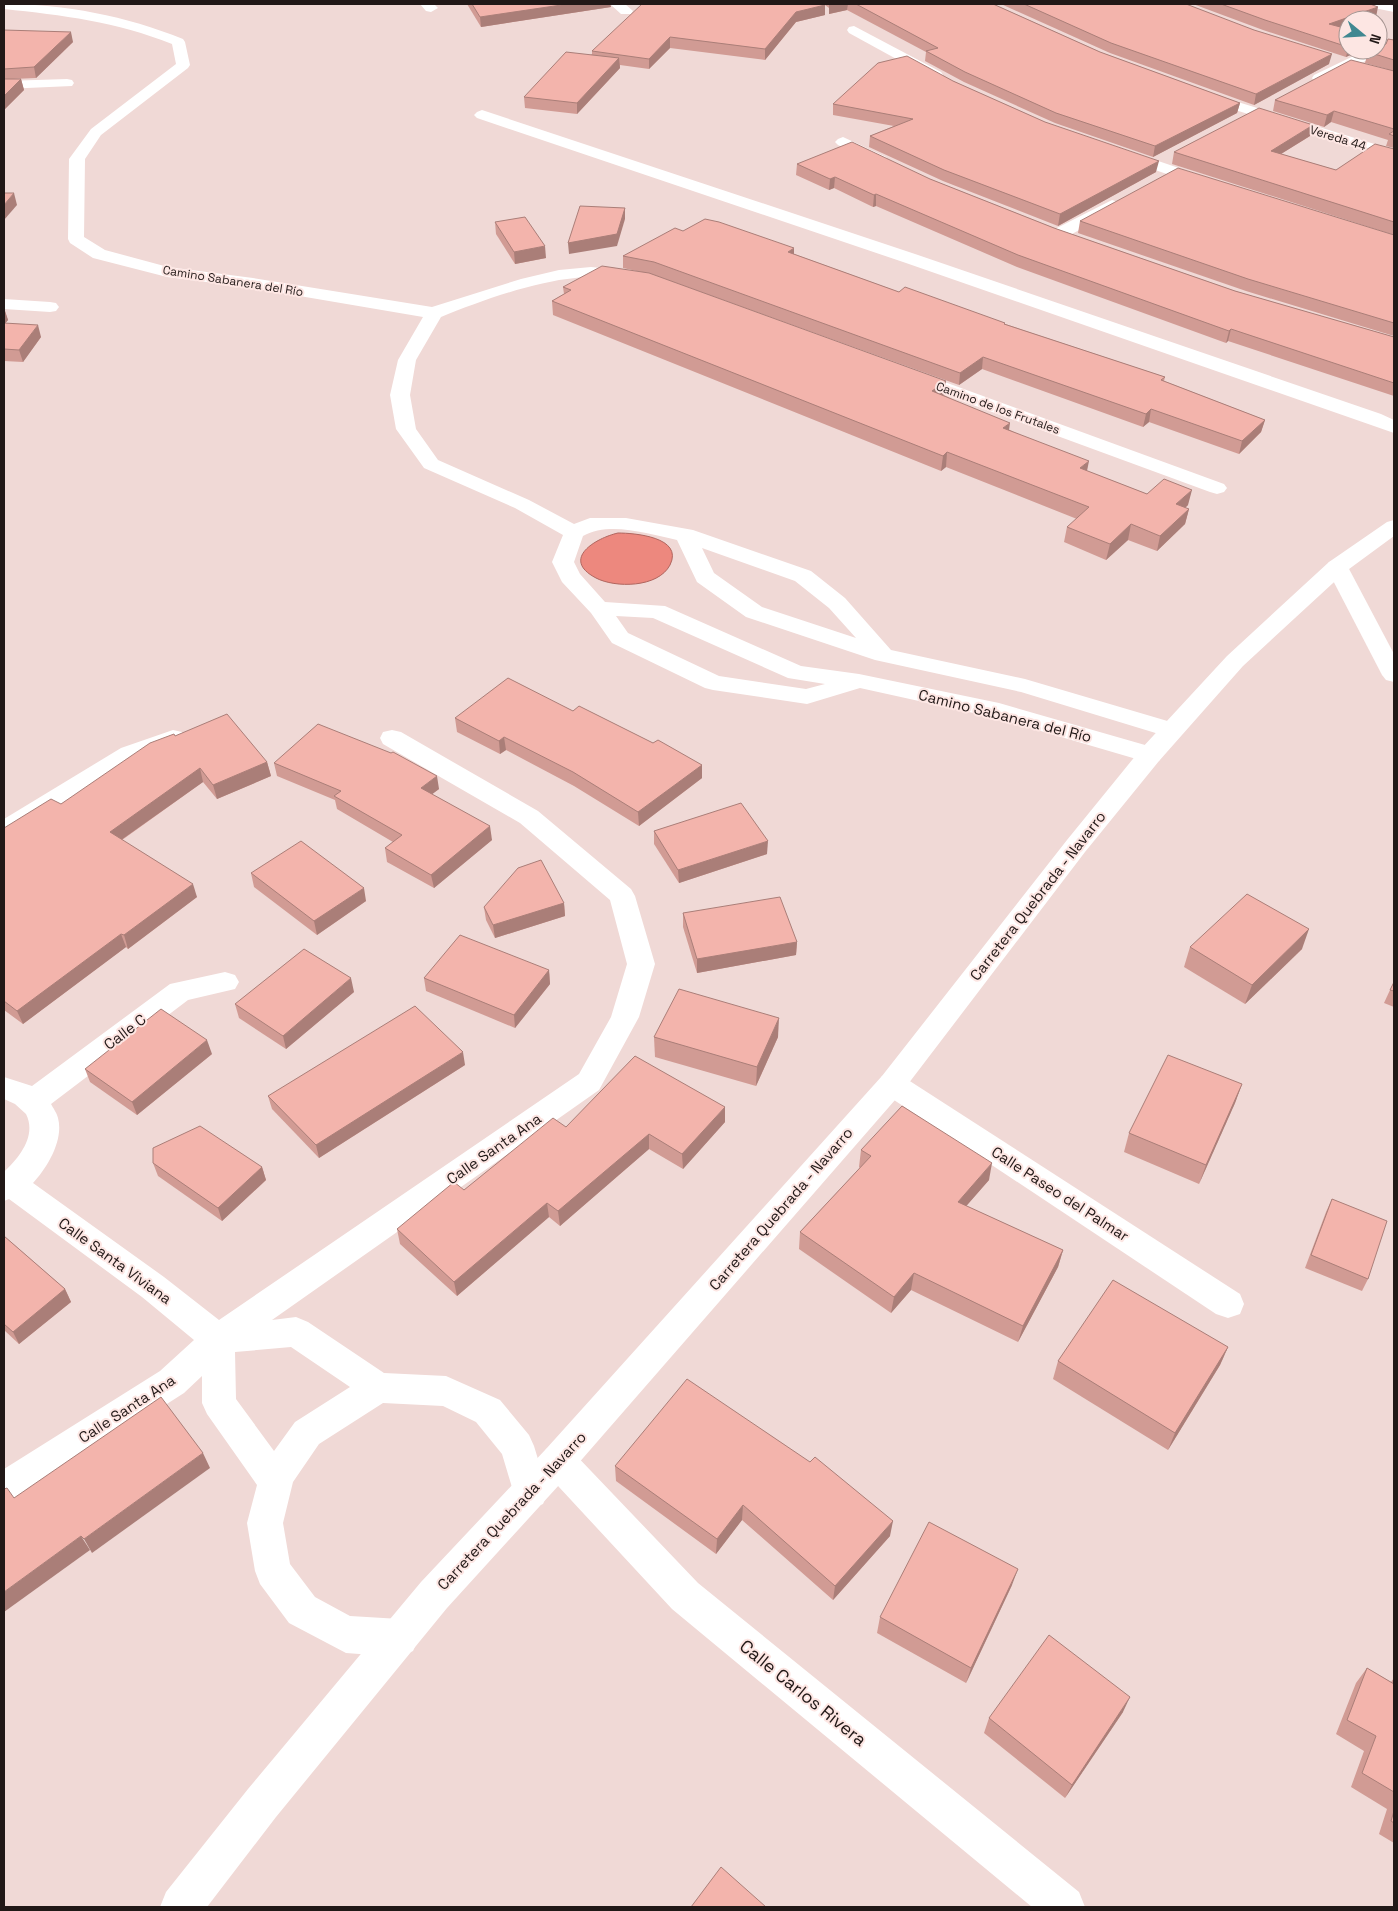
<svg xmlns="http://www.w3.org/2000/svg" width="1398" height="1911" font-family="'Space Grotesk',sans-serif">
<rect width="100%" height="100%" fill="#f0d9d6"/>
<path fill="#ed887e" stroke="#b0665f" d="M 618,533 C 634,533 684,537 670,565 C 658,588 615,588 596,578 C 560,559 596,538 618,533 Z"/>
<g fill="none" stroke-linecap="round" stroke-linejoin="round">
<g fill="#fff" fill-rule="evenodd">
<path d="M 4,4 C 65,4 126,16 183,39 L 185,42 L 190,65 L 188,68 L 101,135 L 85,159 L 84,237 L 105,250 L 168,267 L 253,278 L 432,307 L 521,279 L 559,270 L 591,267 L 632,271 L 635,275 L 632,279 C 618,282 592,276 575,278 C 533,282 480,301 441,317 L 416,360 L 410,395 L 416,429 L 438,460 L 529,500 L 574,524 L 590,518 L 626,518 L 693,530 L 811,571 L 845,598 L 891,650 L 1025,679 L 1181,725 L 1184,730 L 1181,735 L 1172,738 L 1021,692 L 875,660 L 746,617 L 697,582 L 677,540 C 648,534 610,521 583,536 L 574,562 L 580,574 L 605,602 L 665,606 L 801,666 L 859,674 L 999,703 L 1159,749 L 1162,755 L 1159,761 L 1150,763 L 996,718 L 860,688 L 807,704 L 713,690 L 705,688 L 612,643 L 591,613 L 562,582 L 552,562 L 563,535 L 515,508 L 424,468 L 396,429 L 390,395 L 398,360 L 423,317 L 253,288 L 167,277 L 93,258 L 70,243 L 68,239 L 69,159 L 91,129 L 176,64 L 172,44 C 117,22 62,15 4,9 ZM 702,548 L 795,581 L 829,608 L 856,638 L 762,607 L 714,573 ZM 616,616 L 653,618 L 788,678 L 825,684 L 806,689 L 719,676 L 628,633 Z"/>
<polygon points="420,4 434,4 438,8 431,12 426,11"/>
<polygon points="610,4 625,4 633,11 631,14 621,14"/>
<polygon points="1367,4 1388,4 1394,6 1394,12 1369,7"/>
<polygon points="854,26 941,72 943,75 941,78 931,78 849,33 847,30 849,27"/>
<polygon points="1378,46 1384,50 1382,53 1324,81 1314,81 1312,78 1314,75 1366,50 1378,50"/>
<polygon points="67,79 72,80 74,83 72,86 4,89 4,81"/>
<polygon points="1202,91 1394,150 1394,160 1197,98 1195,95 1197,92"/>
<polygon points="482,110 918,255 1381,414 1394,420 1394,433 906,263 477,118 474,115 477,112"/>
<polygon points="843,137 886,157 888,160 886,163 874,163 838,145 835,142 838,139"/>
<polygon points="1123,149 1214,180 1216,183 1214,186 1202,186 1117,157 1115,154 1117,151"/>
<polygon points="1112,200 1118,202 1120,205 1118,208 1065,238 1053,238 1051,234 1053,230"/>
<polygon points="4,299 50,302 56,303 59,307 56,311 50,312 4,309"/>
<polygon points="909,369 1224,484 1227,488 1224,492 1217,494 1210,492 902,379 900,375 902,371"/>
<polygon points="1337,560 1345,562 1348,567 1394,654 1394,682 1386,680 1382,675 1326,567 1329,562"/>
<polygon points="173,730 182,732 185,738 182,744 139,760 13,836 4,839 4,819 121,748"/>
<path d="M 392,730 L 401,732 L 538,811 L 631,889 L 635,896 L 655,964 L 639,1017 L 599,1090 L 272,1320 L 296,1317 L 308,1322 L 384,1373 L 446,1376 L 500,1400 L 529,1435 L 534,1446 L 548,1492 L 543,1504 L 530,1509 L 517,1504 L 502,1454 L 476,1422 L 443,1406 L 383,1403 L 319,1444 L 293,1482 L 283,1523 L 290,1564 L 315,1597 L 350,1616 L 400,1619 L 413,1625 L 419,1638 L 413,1651 L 400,1657 L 346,1653 L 289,1623 L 260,1584 L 255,1571 L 247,1523 L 257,1485 L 207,1414 L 202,1403 L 202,1376 L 184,1393 L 17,1500 L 4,1505 L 4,1469 L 160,1371 L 194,1340 L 142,1297 L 9,1199 L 4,1201 L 4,1172 C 19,1158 37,1136 26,1114 L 15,1104 L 4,1099 L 4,1077 L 32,1086 L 170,984 L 225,972 L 235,975 L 239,982 L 235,989 L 188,1000 L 51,1104 C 53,1108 57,1113 58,1118 C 64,1140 47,1168 33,1183 L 164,1277 L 219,1320 L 579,1074 L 611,1017 L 627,964 L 610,900 L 520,823 L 383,744 L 380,738 L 383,732 ZM 291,1347 L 350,1387 L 295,1422 L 274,1451 L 236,1399 L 235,1352 Z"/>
<polygon points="892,1073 902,1076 1240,1294 1244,1304 1240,1314 1228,1318 1216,1314 882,1092 877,1084 882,1076"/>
<polygon points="558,1445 570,1449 698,1583 1079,1892 1085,1907 1032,1907 672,1609 546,1473 541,1461 546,1449"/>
</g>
<polygon fill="#fff" fill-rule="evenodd" points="1394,520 1394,536 1345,572 1243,666 1159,761 1085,852 902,1092 570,1473 447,1608 276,1817 207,1907 160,1907 166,1892 248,1789 421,1582 546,1449 882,1076 1067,840 1141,749 1227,656 1329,562 1387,522"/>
</g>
<g fill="#d19b94">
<polygon points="467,4 610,4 611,7 481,27"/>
<polygon points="816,4 825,5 823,4 993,4 1100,52 1240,103 1237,113 1153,157 1055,123 964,82 925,61 926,52 847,10 829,14 829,8 825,5 825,15 796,22 765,60 670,48 649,69 620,65 620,68 577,114 525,108 524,97 592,54 592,51"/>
<polygon points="1001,4 1186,4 1329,64 1254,105 1110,53"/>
<polygon points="1193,4 1370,4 1376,17 1344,28 1348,29 1348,50 1361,50 1346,57 1263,30"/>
<polygon points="4,30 73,42 36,78 13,79 21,79 24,90 4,110"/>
<polygon points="1394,40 1394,148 1386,146 1388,140 1331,122 1324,127 1273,111 1275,100 1387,69 1365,63 1368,52"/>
<polygon points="953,81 1156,172 1058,226 943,181 869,147 870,136 894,126 833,115 833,104"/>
<polygon points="1310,136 1281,154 1336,170 1394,149 1394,235 1172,164 1174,152"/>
<polygon points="797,164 930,179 1054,228 1235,291 1394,337 1394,396 1228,341 1226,343 1017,267 876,206 873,207 834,188 829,190 796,175"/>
<polygon points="1080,221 1394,235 1394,336 1246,291 1078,233"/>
<polygon points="495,222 546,258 515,264 496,234"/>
<polygon points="683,231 794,254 899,292 1005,323 1005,324 1165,377 1164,381 1265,420 1261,432 1239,454 1149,422 1143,427 982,369 959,385 651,274 944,395 1087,471 1147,494 1188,505 1185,508 1189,509 1185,524 1157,551 1128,540 1106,560 1064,542 1067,527 1077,519 946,467 941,471 553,315 552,301 564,294 563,287 641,272 623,268 623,256"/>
<polygon points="4,308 8,320 5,323 41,337 23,362 4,361"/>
<polygon points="573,711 653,743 702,765 702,778 639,826 574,786 506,750 500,754 457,732 455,718"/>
<polygon points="175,736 267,762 271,776 217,799 203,782 122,840 197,897 128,949 126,947 23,1024 4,1010 4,828 61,804"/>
<polygon points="274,763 439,789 432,794 492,840 434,888 387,862 385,848 393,842 337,809 335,800 277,776"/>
<polygon points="654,831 767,854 679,883 654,844"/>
<polygon points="251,873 366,901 317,935 254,887"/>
<polygon points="564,903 565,916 495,938 486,920 484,907"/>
<polygon points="683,913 797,942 796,955 697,973 683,927"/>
<polygon points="1190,947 1302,949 1245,1004 1184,967"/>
<polygon points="549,970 550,984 515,1028 426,991 424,978"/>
<polygon points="1394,982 1394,1007 1384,1003 1390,990"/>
<polygon points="354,992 286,1049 239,1018 235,1004"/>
<polygon points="654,1037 778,1037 756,1086 655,1057"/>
<polygon points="212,1054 137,1115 90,1082 85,1069"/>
<polygon points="465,1065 319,1158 272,1109 268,1096"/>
<polygon points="1242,1084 1235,1103 1199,1184 1124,1152 1129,1133"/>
<polygon points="725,1122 683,1169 649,1149 560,1226 549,1217 457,1296 400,1244 397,1229 464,1190 566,1127"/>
<polygon points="861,1150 989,1180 966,1206 1063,1250 1058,1267 1018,1342 911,1290 891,1313 799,1249 800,1232 860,1168 859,1167"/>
<polygon points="153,1163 262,1167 266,1180 222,1221 158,1176"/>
<polygon points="1332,1199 1368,1279 1362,1291 1305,1268 1326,1212"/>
<polygon points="4,1236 65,1289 71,1302 19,1344 4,1330"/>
<polygon points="1228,1347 1220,1365 1168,1450 1053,1379 1058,1361"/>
<polygon points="615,1466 890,1536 833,1600 742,1520 716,1554 616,1481"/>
<polygon points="1012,1585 966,1683 877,1633 880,1617"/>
<polygon points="1367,1668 1391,1682 1394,1678 1394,1843 1379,1834 1387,1809 1351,1787 1364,1751 1336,1734 1356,1683"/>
<polygon points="1123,1712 1065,1798 984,1733 989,1718"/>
</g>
<g fill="#aa7e78">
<polygon points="568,4 610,4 611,7 481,27 480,17"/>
<polygon points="829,4 848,4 847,10 829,14"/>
<polygon points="825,5 825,15 796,22 765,60 765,49 796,12"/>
<polygon points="1378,7 1376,17 1366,20 1348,20 1348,27 1326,34 1329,24"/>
<polygon points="71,32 73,42 36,78 34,67"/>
<polygon points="670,37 670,48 649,69 649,59"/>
<polygon points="1348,49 1348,50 1361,50 1346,57"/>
<polygon points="1332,54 1329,64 1254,105 1256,94"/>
<polygon points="619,58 620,68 577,114 577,103"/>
<polygon points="21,79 24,90 4,110 4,96"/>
<polygon points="1240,103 1237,113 1153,157 1155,146"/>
<polygon points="1334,111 1331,122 1324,127 1327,115"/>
<polygon points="1313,125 1310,136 1268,162 1271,151"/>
<polygon points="1159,161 1156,172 1058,226 1060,214"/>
<polygon points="835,177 834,188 829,190 830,179"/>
<polygon points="14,193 17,205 4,220 4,205"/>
<polygon points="876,194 876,206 873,207 874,195"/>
<polygon points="625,208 625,219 617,246 569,254 568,243"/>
<polygon points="545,246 546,258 515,264 514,252"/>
<polygon points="794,248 794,259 788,252"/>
<polygon points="4,308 8,320 4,325"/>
<polygon points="38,325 41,337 23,362 19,350"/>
<polygon points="1231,329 1228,341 1226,343 1229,331"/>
<polygon points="983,357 982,369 959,385 960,373"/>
<polygon points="946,381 944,396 932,391"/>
<polygon points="1151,409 1149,422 1143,427 1146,414"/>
<polygon points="1265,420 1261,432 1239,454 1242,441"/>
<polygon points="1010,423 1008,437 1003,428"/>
<polygon points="947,452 946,467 941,471 943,456"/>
<polygon points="1089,461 1086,476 1080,468"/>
<polygon points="1192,490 1188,505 1173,519 1176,504"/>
<polygon points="1189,509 1185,524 1157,551 1160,536"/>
<polygon points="1131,524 1128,540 1106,560 1110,544"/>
<polygon points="504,737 506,750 500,754 499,741"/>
<polygon points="267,762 271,776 217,799 213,785"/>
<polygon points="702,765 702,778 639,826 638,812"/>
<polygon points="200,768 203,782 114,845 110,832"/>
<polygon points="437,776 439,789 423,801 421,788"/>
<polygon points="490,826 492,840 434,888 431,875"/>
<polygon points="768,841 767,854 679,883 678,870"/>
<polygon points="193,884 197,897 128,949 124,935"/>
<polygon points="364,888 366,901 317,935 314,921"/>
<polygon points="564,903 565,916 495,938 493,925"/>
<polygon points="1309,929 1302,949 1245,1004 1252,985"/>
<polygon points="121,934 126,947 23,1024 17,1011"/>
<polygon points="797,942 796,955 697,973 697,959"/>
<polygon points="549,970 550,984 515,1028 514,1015"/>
<polygon points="351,978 354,992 286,1049 283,1036"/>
<polygon points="779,1018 778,1037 756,1086 757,1067"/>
<polygon points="207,1040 212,1054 137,1115 132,1102"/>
<polygon points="463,1052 465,1065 319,1158 316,1145"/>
<polygon points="1242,1084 1235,1103 1199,1184 1206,1165"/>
<polygon points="725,1107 725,1122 683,1169 682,1154"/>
<polygon points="649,1134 649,1149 560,1226 558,1211"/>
<polygon points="992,1163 989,1180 955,1219 958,1202"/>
<polygon points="262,1167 266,1180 222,1221 218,1208"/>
<polygon points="547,1203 549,1217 457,1296 454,1282"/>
<polygon points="1063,1250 1058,1267 1018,1342 1023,1326"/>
<polygon points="914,1273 911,1290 891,1313 894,1297"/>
<polygon points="65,1289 71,1302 19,1344 13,1332"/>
<polygon points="1228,1347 1220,1365 1168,1450 1175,1433"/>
<polygon points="203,1453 210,1468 92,1553 84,1539"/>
<polygon points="743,1505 742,1520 716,1554 717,1539"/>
<polygon points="893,1521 890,1536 833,1600 835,1586"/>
<polygon points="81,1536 90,1550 4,1612 4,1592"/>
<polygon points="1018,1569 1012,1585 966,1683 971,1668"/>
<polygon points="1130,1697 1123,1712 1065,1798 1072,1785"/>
</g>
<g fill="#f3b4ac" stroke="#aa7e78">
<polygon points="472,4 568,4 480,17"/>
<polygon points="642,4 815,4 825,5 796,12 765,49 670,37 649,59 592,51"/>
<polygon points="856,4 993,4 1100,52 1240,103 1155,146 1056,113 965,72 926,51 938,48"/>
<polygon points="1024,4 1186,4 1254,30 1332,54 1256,94 1111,43"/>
<polygon points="1221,4 1370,4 1378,7 1329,24 1348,29 1348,47 1265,20"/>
<polygon points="4,30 71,32 34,67 4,69"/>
<polygon points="1388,39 1394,40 1394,60 1368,52 1373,50 1378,50 1378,48 1386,44"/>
<polygon points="566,52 619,58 577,103 524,97"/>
<polygon points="907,56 953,81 1045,122 1159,161 1060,214 944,170 870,136 913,119 833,104 878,63"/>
<polygon points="1351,60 1394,71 1394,129 1334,111 1327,115 1275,100"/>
<polygon points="4,79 21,79 4,96"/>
<polygon points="1259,108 1313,125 1271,151 1336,170 1375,144 1394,149 1394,222 1174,152"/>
<polygon points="1394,131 1394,136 1389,134"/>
<polygon points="852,142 930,179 1054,228 1235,291 1394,337 1394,383 1231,329 1229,331 1018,255 876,194 874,195 835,177 830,179 797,164"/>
<polygon points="1178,168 1394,235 1394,323 1248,279 1080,221"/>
<polygon points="4,193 14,193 4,205"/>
<polygon points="580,206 625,208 617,234 568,243"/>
<polygon points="525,217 545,246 514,252 495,222"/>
<polygon points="705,219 719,222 794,248 788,252 899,292 905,287 1005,323 1004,324 1165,377 1161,380 1265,420 1242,441 1151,409 1146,414 983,357 960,373 654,262 623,256 675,228 683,231"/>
<polygon points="602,266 649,273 946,381 932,391 1010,423 1003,428 1089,461 1080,468 1147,494 1164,479 1192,490 1176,504 1189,509 1160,536 1131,524 1110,544 1067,527 1089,507 947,452 943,456 552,301 571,290 563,287"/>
<polygon points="4,323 38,325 19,350 4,349"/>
<polygon points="508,678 573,711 579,706 653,743 658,740 702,765 638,812 573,772 504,737 499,741 455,718"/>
<polygon points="227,714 267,762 213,785 200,768 110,832 193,884 124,935 121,934 17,1011 4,1001 4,828 51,799 61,804 150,743 174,734 175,736"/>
<polygon points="318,724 391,753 393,752 437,776 421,788 490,826 431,875 385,848 402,835 334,796 341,791 274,763"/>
<polygon points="741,803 768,841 678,870 654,831"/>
<polygon points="301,841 364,888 314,921 251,873"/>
<polygon points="541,860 564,903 493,925 484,907 518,868"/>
<polygon points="1247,894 1309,929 1252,985 1190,947"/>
<polygon points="780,897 797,942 697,959 683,913"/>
<polygon points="460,935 549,970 514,1015 424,978"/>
<polygon points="304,949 351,978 283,1036 235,1004"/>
<polygon points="1394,982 1394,991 1390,990"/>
<polygon points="679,989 779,1018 757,1067 654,1037"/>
<polygon points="415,1006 463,1052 316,1145 268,1096"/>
<polygon points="161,1009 207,1040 132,1102 85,1069"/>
<polygon points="1168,1055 1242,1084 1206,1165 1129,1133"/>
<polygon points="635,1056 725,1107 682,1154 649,1134 558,1211 547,1203 454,1282 397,1229 454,1182 464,1190 553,1118 566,1127"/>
<polygon points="902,1106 992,1163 958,1202 1063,1250 1023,1326 914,1273 894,1297 800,1232 871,1156 861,1150"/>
<polygon points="200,1126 262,1167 218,1208 153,1163 153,1148"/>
<polygon points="1332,1199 1387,1221 1368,1279 1311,1255"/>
<polygon points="4,1236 65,1289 13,1332 4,1324"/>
<polygon points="1113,1280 1228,1347 1175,1433 1058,1361"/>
<polygon points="687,1379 810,1462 815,1457 893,1521 835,1586 743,1505 717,1539 615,1466"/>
<polygon points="161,1397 203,1453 84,1539 81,1536 4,1592 4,1489 7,1488 14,1498"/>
<polygon points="929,1522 1018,1569 971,1668 880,1617"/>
<polygon points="1049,1635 1130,1697 1072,1785 989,1718"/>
<polygon points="1367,1668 1394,1684 1394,1792 1362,1773 1376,1736 1347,1720"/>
<polygon points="1394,1811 1394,1823 1391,1821"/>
<polygon points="721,1867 766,1907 691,1907"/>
</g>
<g text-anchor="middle" stroke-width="4" stroke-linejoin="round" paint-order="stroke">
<g font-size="12" fill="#211817" stroke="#fde6e3">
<text transform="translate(1338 138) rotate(17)" y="4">Vereda 44</text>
<text transform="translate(233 281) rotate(9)" y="4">Camino Sabanera del Río</text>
<text transform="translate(998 408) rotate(20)" y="4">Camino de los Frutales</text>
</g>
<g font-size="15" fill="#211817" stroke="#fde6e3">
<text transform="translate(1005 716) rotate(14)" y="5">Camino Sabanera del Río</text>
<text transform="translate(1038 896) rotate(-52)" y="5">Carretera Quebrada - Navarro</text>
<text transform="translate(125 1032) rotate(-37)" y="5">Calle C</text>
<text transform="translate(494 1149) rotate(-35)" y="5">Calle Santa Ana</text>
<text transform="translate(1060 1194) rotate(33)" y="5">Calle Paseo del Palmar</text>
<text transform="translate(781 1209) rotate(-49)" y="5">Carretera Quebrada - Navarro</text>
<text transform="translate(115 1261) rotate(36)" y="5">Calle Santa Viviana</text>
<text transform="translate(127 1409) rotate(-33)" y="5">Calle Santa Ana</text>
<text transform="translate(512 1511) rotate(-47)" y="5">Carretera Quebrada - Navarro</text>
</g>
<g font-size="18" fill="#211817" stroke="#fde6e3">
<text transform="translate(803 1693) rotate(39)" y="6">Calle Carlos Rivera</text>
</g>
</g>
<rect width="1398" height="1911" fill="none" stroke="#211817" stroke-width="10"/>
<g transform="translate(1363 35) rotate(108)"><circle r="24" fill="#fde6e3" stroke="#a59491"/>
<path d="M0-4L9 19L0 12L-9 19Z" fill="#418891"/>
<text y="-8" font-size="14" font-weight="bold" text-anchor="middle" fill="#211817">N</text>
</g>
</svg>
